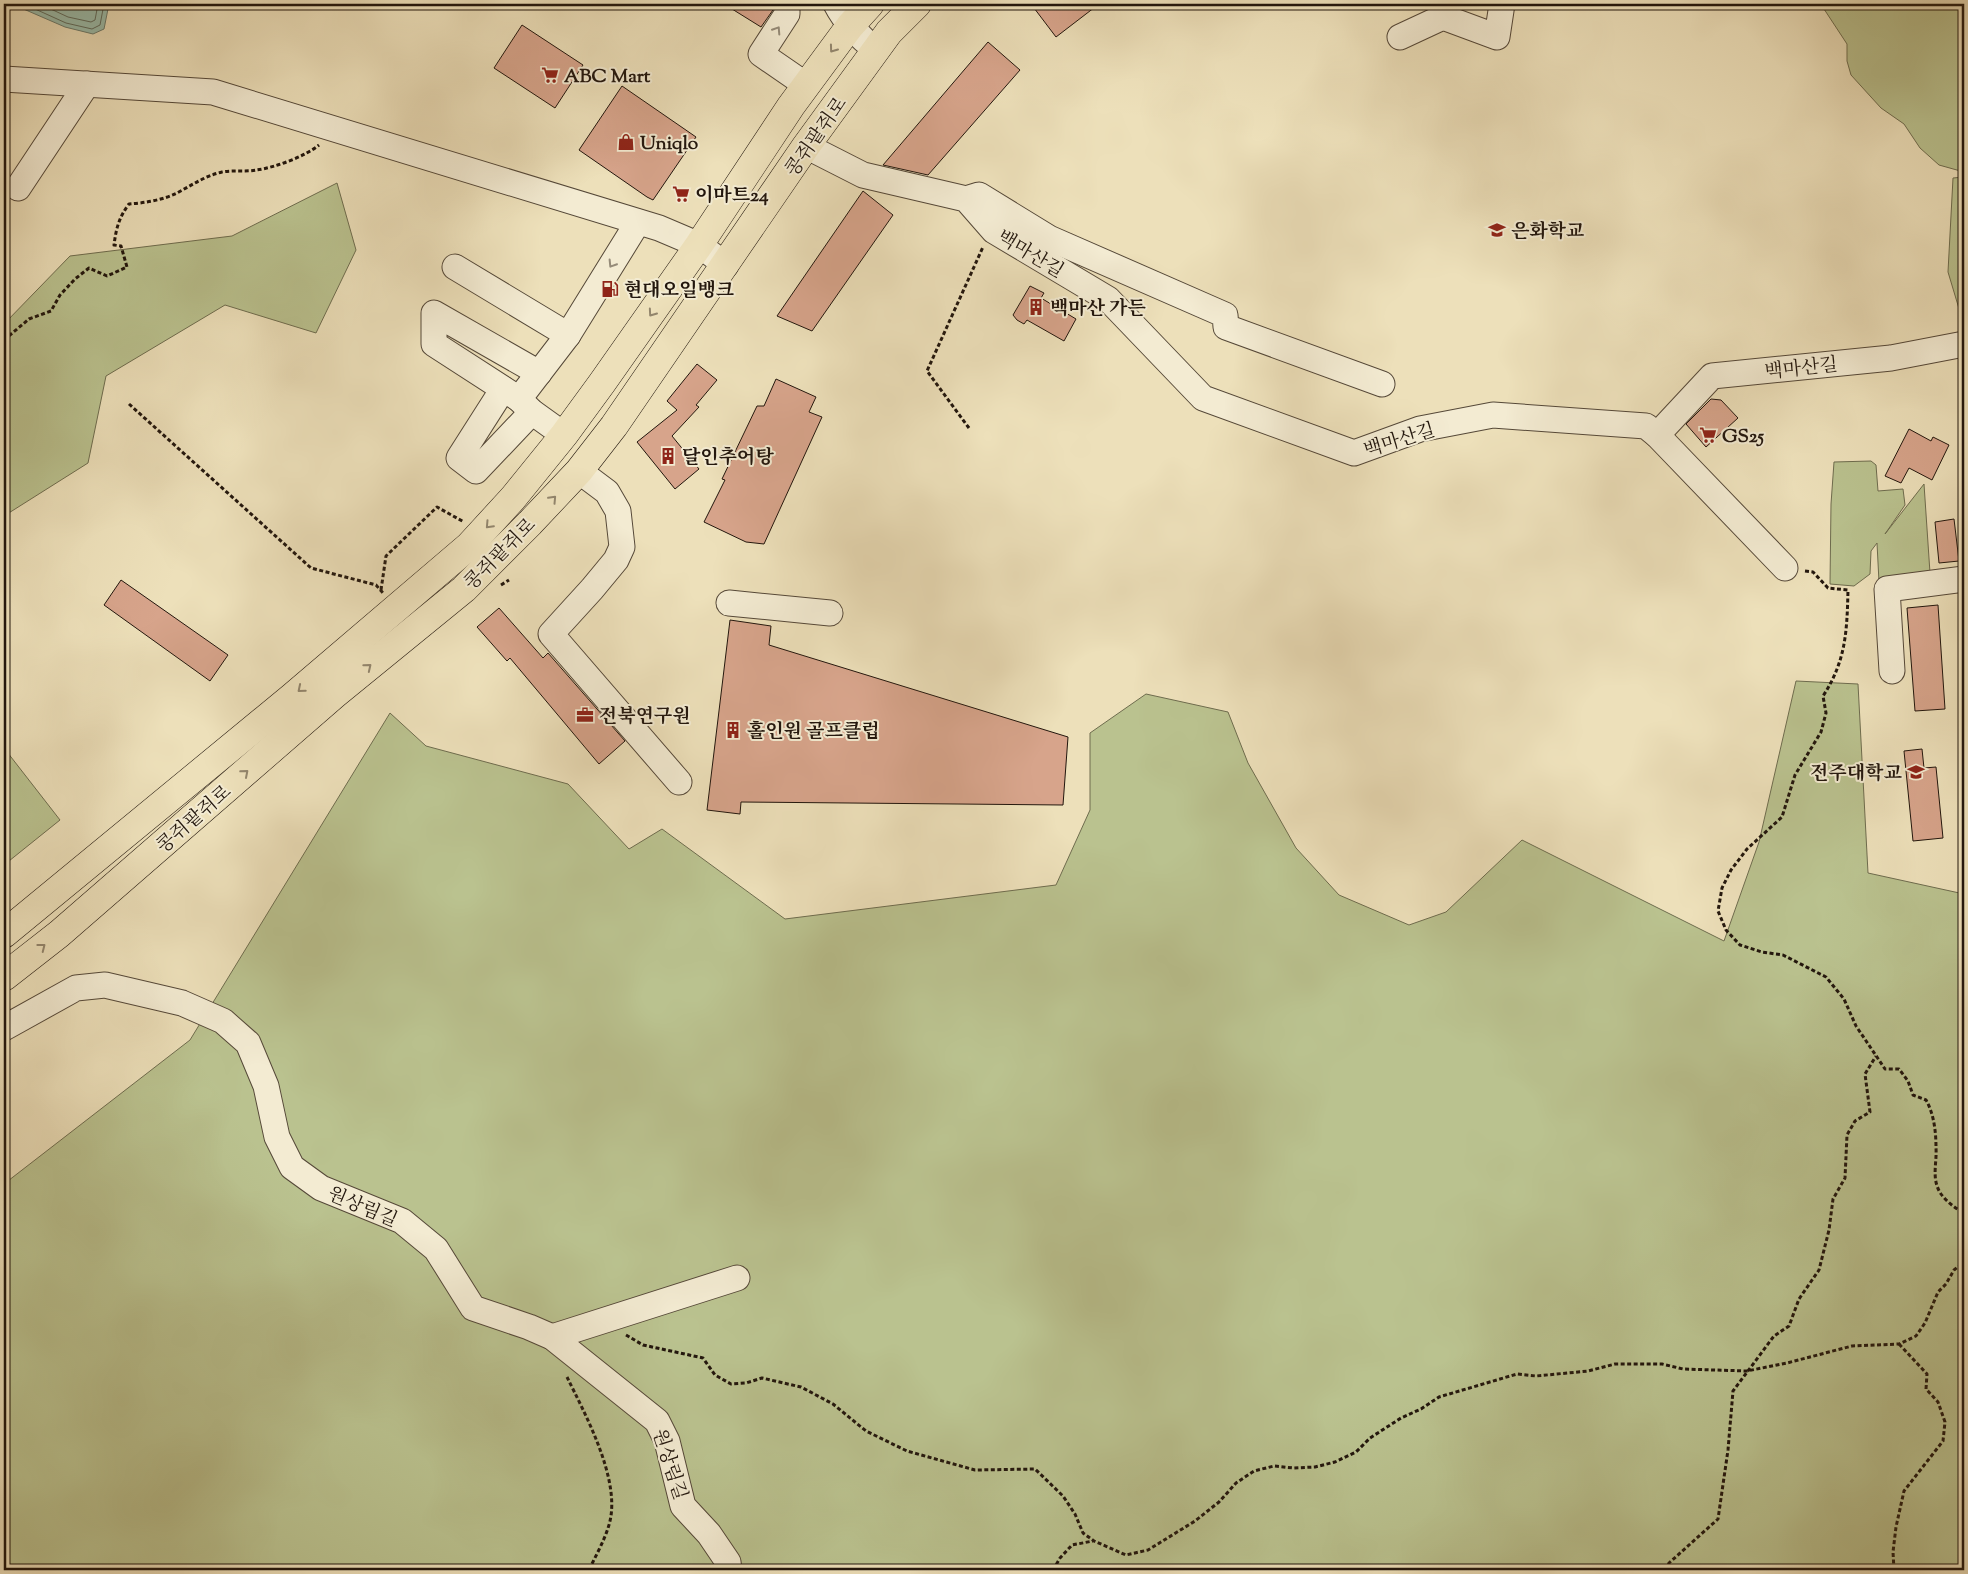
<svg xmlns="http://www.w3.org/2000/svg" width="1968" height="1574" font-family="'Sorts Mill Goudy','Noto Serif KR',serif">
<rect width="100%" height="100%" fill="#ede0ba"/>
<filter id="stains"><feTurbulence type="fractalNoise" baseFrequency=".004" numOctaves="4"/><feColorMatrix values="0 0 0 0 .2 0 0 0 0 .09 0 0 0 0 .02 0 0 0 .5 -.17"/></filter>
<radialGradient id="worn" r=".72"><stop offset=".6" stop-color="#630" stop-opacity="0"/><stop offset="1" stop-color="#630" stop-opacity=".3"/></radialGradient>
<g fill="#bac28f" stroke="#6e6c4e">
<polygon points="1817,4 1964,4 1964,172 1939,165 1920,148 1904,124 1881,108 1851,75 1847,61 1847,44 1824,9"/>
<polygon points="1964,177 1964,322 1963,322 1948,272 1953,178"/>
<polygon points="337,183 356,250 316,333 225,305 106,376 88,463 4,516 4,324 70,256 232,236"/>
<polygon points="1871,461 1876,465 1878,491 1903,489 1905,505 1885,534 1924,484 1930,573 1879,582 1877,543 1871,551 1870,574 1854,586 1830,584 1831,504 1834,462"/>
<polygon points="1796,681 1858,684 1868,873 1964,894 1964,1570 4,1570 4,1184 190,1040 390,713 426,746 568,784 629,849 662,829 785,919 1056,885 1090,810 1090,733 1146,694 1228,712 1248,763 1296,848 1339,895 1409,925 1446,912 1522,840 1724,941 1759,842"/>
<polygon points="4,748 60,820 4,865"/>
</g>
<polygon fill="#9abdac" stroke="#6a7a6c" points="12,4 109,4 104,29 93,34 65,27"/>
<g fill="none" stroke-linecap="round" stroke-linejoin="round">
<g stroke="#5e6a5c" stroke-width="1">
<polyline points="24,4 66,23 92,29 100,25 104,4"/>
<polyline points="40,4 68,17 91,22 95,20 98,4"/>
</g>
</g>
<g fill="#d7a48b" stroke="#22160d">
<polygon points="724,4 773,4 773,10 761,27"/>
<polygon points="1031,4 1099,4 1056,37"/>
<polygon points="522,25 583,65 555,108 494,68"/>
<polygon points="988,42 1020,70 928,175 883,165"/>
<polygon points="622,86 696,137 653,200 647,197 579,150"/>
<polygon points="863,191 893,215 812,331 777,316"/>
<polygon points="1030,286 1044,293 1041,298 1076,319 1064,341 1027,320 1024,324 1017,320 1013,315"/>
<polygon points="697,364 717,380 696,405 699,407 672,436 699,469 675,489 637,442 677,410 667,401"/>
<polygon points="776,379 816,397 809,412 822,417 764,544 746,542 704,522 725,480 722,479 757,406 764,406"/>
<polygon points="1711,399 1721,400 1738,418 1706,447 1686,424"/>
<polygon points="1909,429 1931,441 1933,437 1949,445 1932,480 1909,468 1901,483 1885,476"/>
<polygon points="1954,519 1959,561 1939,563 1935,522"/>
<polygon points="121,580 228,655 210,681 104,605"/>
<polygon points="1938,605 1945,709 1915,711 1907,608"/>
<polygon points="499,608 543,658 548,653 625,741 599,764 510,658 507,661 477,627"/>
<polygon points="730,620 771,626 769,645 1068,737 1063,805 741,802 740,814 707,810"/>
<polygon points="1922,749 1924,768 1936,767 1943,838 1913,841 1904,751"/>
</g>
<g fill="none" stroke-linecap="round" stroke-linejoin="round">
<g stroke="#554838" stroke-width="27">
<g id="minor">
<polyline points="787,4 787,14 761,54 806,85"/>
<path d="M 836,4 C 846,23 859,37 876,50"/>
<polyline points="1400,37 1443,17 1497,37 1502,4"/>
<polyline points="4,79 213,92 659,228 699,245 726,265"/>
<polyline points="806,146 863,175 966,199 994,231 1108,299 1203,398 1354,453 1420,429 1493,415 1646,426 1657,435 1712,376 1891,358 1964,344"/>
<polyline points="18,188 87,84"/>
<polyline points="966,199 979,195 1049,238 1225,315 1226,327 1382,384"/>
<polyline points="455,267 568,335"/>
<polyline points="503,389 459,458 476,471 532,412"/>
<polyline points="519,399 434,344 434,313 539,373"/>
<polyline points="564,435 532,412 519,399 568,335 638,222"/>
<polyline points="1657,435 1785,568"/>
<polyline points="579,471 607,492 618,511 622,547 616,560 592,589 551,634 679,782"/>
<polyline points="729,603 830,613"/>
<polyline points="1892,671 1887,589 1964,579"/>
<polyline points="4,1028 76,988 105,985 182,1003 223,1021 248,1043 266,1086 277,1137 292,1167 321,1188 402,1221 436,1249 473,1308 529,1327 552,1337 657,1421 667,1441 683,1506 709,1534 728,1562 729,1570"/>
<polyline points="552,1337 737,1278"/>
</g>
</g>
<g stroke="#22160d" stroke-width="29">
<g id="major">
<polyline points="4,934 292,697 469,546 513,498 564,435 602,383 699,245 791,106 850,26 870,4"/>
<polyline points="4,977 59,934 334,695 464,589 530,523 579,471 614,426 806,146 889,32 917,4"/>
</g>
</g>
<g stroke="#22160d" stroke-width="3" stroke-dasharray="4 2.5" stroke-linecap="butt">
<path d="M 4,340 L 29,319 L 51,311 L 60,295 L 75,279 L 89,268 L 107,276 L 127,267 L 121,246 L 114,245 C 116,229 119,217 129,204 C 144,203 163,200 177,193 C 192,185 205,176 222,172 C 233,170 245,172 256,170 C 274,168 306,156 319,145"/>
<polyline points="129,404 311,568 376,585 383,593"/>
<polyline points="969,428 927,371 983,247"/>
<path d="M 1805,571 L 1813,572 L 1828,588 L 1848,590 C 1847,631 1846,661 1823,696 L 1826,713 L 1821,732 L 1795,775 L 1782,817 L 1747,849 L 1731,870 L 1722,888 L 1718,911 L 1726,930 L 1740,945 L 1762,952 L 1783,955 L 1826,977 L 1844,999 L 1856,1026 L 1885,1069 L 1899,1069 L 1908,1081 L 1913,1095 L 1926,1100 C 1934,1114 1936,1132 1936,1148 C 1937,1164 1931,1179 1941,1194 C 1946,1201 1956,1209 1964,1213"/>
<polyline points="501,585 509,580"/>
<polyline points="381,590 386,556 437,507 464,522"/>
<polyline points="626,1335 643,1345 703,1358 715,1375 731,1384 746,1383 762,1378 801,1387 833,1404 866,1431 907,1451 975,1470 1035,1469 1063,1496 1075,1514 1083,1533 1094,1541 1126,1555 1148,1550 1195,1521 1219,1502 1236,1483 1254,1471 1274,1466 1294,1468 1315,1467 1335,1462 1356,1452 1370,1438 1401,1418 1421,1409 1439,1397 1517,1374 1536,1376 1588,1371 1615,1364 1662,1364 1683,1369 1747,1371 1787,1363 1852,1346 1899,1344 1916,1336 1925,1323 1938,1292 1946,1284 1954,1270 1964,1262"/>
<path d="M 567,1377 C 585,1414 620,1478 610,1521 C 606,1538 596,1555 589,1570"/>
<polyline points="1053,1570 1060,1558 1072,1545 1093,1541"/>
<polyline points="1665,1570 1669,1563 1718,1519 1728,1450 1733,1391 1774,1336 1789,1326 1799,1299 1819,1270 1829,1230 1833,1199 1845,1178 1847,1135 1855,1121 1870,1112 1865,1074 1876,1056"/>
<polyline points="1894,1570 1893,1552 1896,1527 1904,1491 1943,1441 1945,1422 1938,1402 1926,1389 1927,1374 1899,1344"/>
</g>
<use href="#minor" stroke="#f3ebd2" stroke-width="25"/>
<use href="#major" stroke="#ede0ba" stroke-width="28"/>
</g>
<defs><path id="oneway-chevron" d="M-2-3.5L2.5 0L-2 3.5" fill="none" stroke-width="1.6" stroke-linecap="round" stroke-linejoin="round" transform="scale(1.25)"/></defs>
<g stroke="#958b79">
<use href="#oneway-chevron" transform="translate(777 30) rotate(-57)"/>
<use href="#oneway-chevron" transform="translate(612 264) rotate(122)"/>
</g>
<g stroke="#92856c">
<use href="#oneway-chevron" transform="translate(833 49) rotate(126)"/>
<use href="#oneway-chevron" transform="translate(652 313) rotate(125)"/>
<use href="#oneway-chevron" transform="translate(553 499) rotate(-47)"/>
<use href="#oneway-chevron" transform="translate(489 525) rotate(133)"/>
<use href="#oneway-chevron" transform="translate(368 667) rotate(-39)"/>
<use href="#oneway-chevron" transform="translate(301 689) rotate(140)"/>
<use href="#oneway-chevron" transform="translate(245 773) rotate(-41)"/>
<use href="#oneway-chevron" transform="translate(42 947) rotate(-38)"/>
</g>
<defs>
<g id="supermarket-bare" transform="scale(1.35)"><path d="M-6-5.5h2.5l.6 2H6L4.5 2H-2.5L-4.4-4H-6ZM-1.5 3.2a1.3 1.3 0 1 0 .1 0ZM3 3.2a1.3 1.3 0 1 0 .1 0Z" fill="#8f2418" stroke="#f3ebd2" stroke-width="2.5" paint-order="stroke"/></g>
<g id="shop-bare" transform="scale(1.35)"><path d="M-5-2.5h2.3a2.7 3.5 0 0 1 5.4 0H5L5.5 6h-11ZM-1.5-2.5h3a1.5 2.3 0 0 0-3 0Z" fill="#8f2418" stroke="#f3ebd2" stroke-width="2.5" paint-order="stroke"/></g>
<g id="school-bare" transform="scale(1.35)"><path d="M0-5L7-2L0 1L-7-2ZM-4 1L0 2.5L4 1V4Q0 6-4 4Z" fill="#8f2418" stroke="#f3ebd2" stroke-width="2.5" paint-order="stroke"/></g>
<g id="fuel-bare" transform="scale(1.35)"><path d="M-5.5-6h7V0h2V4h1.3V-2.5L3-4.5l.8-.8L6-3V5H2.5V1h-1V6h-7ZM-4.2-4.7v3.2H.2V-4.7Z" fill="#8f2418" stroke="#f3ebd2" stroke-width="2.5" paint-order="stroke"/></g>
<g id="building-bare" transform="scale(1.35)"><path d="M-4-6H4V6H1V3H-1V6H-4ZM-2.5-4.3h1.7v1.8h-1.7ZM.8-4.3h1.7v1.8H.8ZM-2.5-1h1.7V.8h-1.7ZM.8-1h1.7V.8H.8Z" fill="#8f2418" stroke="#f3ebd2" stroke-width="2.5" paint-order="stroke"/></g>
<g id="office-bare" transform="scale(1.35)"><path d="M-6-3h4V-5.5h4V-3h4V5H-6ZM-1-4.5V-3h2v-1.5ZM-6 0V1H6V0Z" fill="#8f2418" stroke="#f3ebd2" stroke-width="2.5" paint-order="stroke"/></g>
<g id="university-bare" transform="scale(1.35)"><path d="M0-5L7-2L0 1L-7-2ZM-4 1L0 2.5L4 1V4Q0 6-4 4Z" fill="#8f2418" stroke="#f3ebd2" stroke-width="2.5" paint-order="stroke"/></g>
</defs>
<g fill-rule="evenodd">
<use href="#supermarket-bare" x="550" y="75"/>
<use href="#shop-bare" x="626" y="142"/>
<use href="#supermarket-bare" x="681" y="194"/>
<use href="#school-bare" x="1497" y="230"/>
<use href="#fuel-bare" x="610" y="289"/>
<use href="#building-bare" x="1036" y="307"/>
<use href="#supermarket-bare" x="1708" y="435"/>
<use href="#building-bare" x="668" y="456"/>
<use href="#office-bare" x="585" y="715"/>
<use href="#building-bare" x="733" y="730"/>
<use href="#university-bare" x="1916" y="772"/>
</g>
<g text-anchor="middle" stroke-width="4" stroke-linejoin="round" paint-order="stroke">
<g font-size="19" font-weight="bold" fill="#22160d" stroke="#f3ebd2" text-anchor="start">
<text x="564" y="82">ABC Mart</text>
<text x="640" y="149">Uniqlo</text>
<text x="695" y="201">이마트24</text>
<text x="1511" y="237">은화학교</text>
<text x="624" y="296">현대오일뱅크</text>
<text x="1050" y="314">백마산 가든</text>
<text x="1722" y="442">GS25</text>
<text x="682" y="463">달인추어탕</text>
<text x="599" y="722">전북연구원</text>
<text x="747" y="737">홀인원 골프클럽</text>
<text x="1902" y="779" text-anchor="end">전주대학교</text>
</g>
<g font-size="19" fill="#22160d" stroke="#f3ebd2">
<text transform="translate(815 136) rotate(-55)" y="7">콩쥐팥쥐로</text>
<text transform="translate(1031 253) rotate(31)" y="7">백마산길</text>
<text transform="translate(1801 367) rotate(-6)" y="7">백마산길</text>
<text transform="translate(1399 439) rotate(-17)" y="7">백마산길</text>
<text transform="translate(499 553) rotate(-45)" y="7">콩쥐팥쥐로</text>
<text transform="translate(193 818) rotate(-41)" y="7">콩쥐팥쥐로</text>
<text transform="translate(363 1206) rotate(23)" y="7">원상림길</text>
<text transform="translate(671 1464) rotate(72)" y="7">원상림길</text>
</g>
</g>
<rect width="1968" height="1574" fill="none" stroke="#ede0ba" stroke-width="20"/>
<rect x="5" y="5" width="1958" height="1564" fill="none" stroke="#22160d" stroke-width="2.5"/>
<rect x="10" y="10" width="1948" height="1554" fill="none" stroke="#22160d"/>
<rect width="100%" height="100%" filter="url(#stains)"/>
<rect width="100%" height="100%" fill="url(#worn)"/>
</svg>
